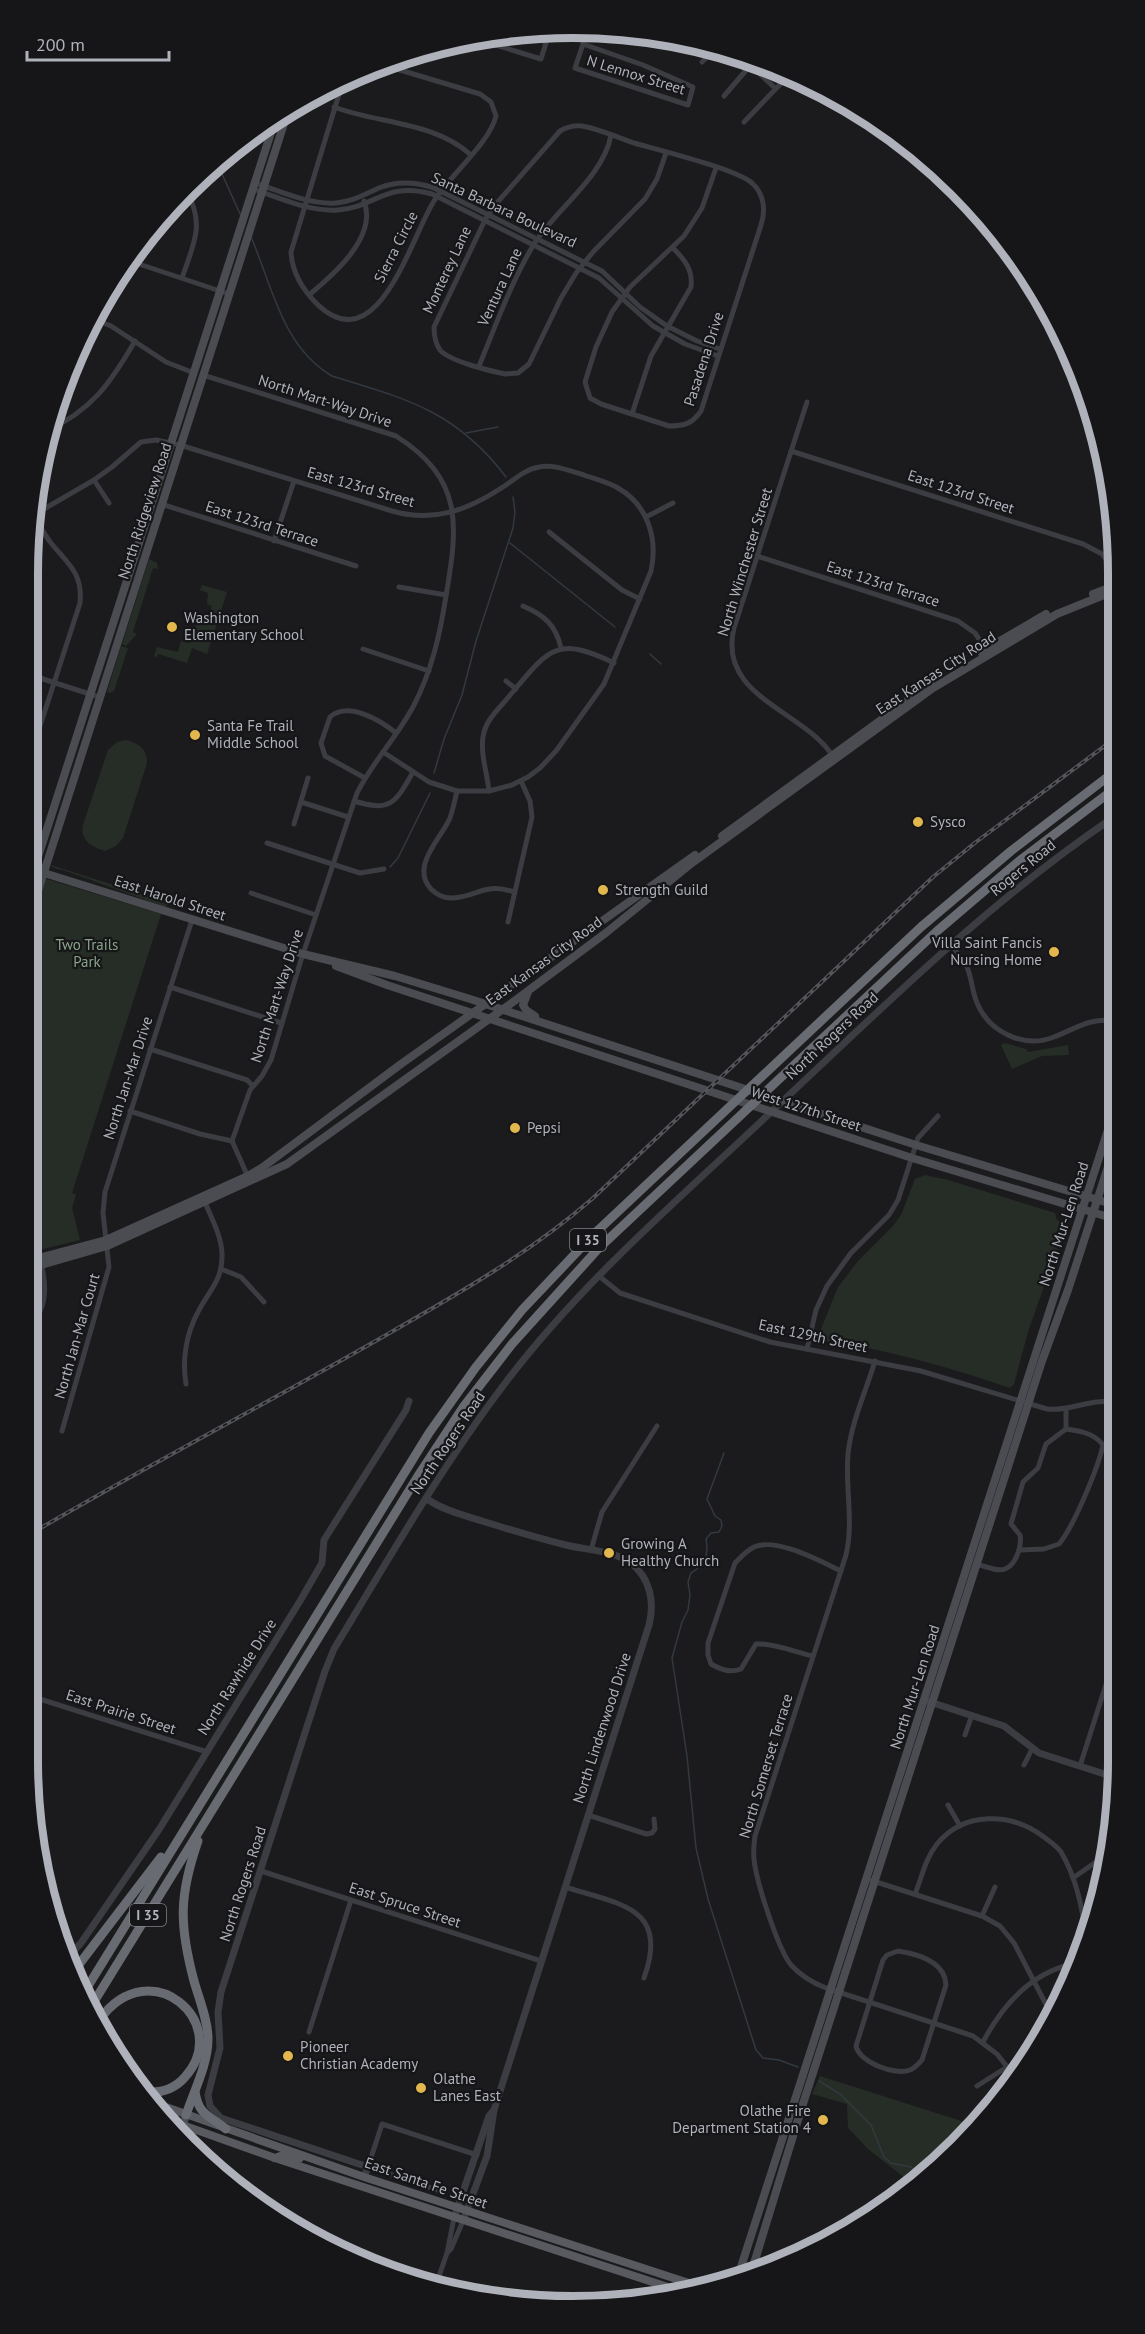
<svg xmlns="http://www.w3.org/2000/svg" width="1145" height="2334" font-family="'PT Sans',sans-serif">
<rect width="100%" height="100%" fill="#1b1b1d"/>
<g fill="#252d26">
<polygon points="149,559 157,563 158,569 153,568 133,632 137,634 126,646 122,644"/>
<polygon points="202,585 227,592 207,654 192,648 187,663 158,654 157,657 154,656 157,647 178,652 181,641 190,643 196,625 198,623 205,625 212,606 207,604 208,593 200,590"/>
<polygon points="121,646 128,648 114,691 109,693 107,692"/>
<path d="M 126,740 C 139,743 147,749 147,763 L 123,838 L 116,846 L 105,851 C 91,847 80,840 83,825 L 108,750 L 117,742 Z"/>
<polygon points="51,865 167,902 169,904 165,907 66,871 54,868"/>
<polygon points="47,879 161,914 72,1193 76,1195 72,1208 80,1240 27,1253 28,936 42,884"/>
<polygon points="1005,1043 1026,1049 1028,1052 1068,1045 1069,1055 1042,1056 1012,1069 1001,1045"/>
<path d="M 925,1175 L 948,1180 L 1055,1213 L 1057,1220 L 1065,1226 L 1028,1332 L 1014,1384 L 1010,1388 C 961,1371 909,1356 858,1346 C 845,1344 827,1346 819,1334 L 838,1287 L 858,1261 L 893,1226 L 901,1215 L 915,1179 Z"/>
<polygon points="820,2076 974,2125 958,2147 910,2182 868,2149 848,2128 847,2104 812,2094"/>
</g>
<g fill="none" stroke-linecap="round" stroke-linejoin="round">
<g stroke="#323940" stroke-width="1.5">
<polyline points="220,157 224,167 222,174 241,216"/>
<path d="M 251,237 C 272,285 282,347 332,376 C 407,399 456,411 506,477"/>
<polyline points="466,433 498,427"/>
<polyline points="510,543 615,627"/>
<polyline points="650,654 661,664"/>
<polyline points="434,773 444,739 462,695 476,641 513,528 515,512 513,497"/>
<polyline points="390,867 398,858 430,793"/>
<path d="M 724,1453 L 707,1499 L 715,1516 L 721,1520 L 722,1526 L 719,1532 L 711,1533 L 706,1539 C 709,1555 705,1565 691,1573 L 688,1582 L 690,1595 L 688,1610 L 682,1622 L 672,1658 L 687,1756 L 696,1848 L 708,1899 L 756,2050 L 763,2058 L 779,2060 L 798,2067"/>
<polyline points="819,2081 840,2094 871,2125 884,2157 891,2163 911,2167 920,2175"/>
</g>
<g stroke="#3c3d42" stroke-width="5">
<polyline points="586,29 598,32 605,28"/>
<polyline points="514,31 546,42"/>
<polyline points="473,38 541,59 550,30"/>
<polyline points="583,44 575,68 688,105 693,87 643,65 583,44 587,29"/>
<polyline points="672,44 677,39"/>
<polyline points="739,55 775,88"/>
<polyline points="702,62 717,47"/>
<polyline points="799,78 824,93"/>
<path d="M 343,81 L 291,252 C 292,272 303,290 317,304 C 378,363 411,237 434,201 C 450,175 489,144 496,116 L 491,102 L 480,94 L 380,64"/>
<polyline points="724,96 754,61"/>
<path d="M 334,107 C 379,124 433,121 471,155"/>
<polyline points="744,122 790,74"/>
<path d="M 666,153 L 657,179 L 645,199 L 593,252 L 576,273 L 561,298 L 529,364 L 518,373 L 505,374 C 490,371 449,361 440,350 C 435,343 434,336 434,327 L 485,220 L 495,205 L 560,131 C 567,127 573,125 582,126 C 599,129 617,137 634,143 C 659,150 736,169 752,183 C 764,194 766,210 761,225 L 701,411 C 692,424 684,426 669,426 L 601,404 L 590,398 L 585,382 L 596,347 L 612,312 L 630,287 L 684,236 L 702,208 L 716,168"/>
<path d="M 255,183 C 280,191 309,205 336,203 C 352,202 365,194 379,188 C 397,181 416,182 434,188 L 602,271 L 640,307 L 667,326 L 697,341 L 720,349"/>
<path d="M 253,189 C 280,198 309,212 338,210 C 376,207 386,181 432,194 L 599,278 L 653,326 L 685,344 L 718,356"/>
<polyline points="127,260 229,294"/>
<path d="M 182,278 C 193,245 206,224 186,191"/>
<path d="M 309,295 C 333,275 378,237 364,201"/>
<polyline points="92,318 111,326 166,362 194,373"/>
<path d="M 479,366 C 496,325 511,282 534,244 C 556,209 604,176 611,135"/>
<path d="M 203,375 L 396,436 C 464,479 458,525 446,596 C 440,634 432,670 414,705 C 398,736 373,761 357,793 L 301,960 L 271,1060 L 262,1076 L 250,1090 L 232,1141 L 248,1177"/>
<path d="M 807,402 L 734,628 C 717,698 805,710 834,758"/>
<path d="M 632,414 L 651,356 L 691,287 C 693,270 685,260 673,248"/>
<path d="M 45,432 C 92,410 110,384 135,341"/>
<polyline points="791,451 1083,544 1102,554 1114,570"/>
<polyline points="94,480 109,503"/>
<polyline points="161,504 356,566"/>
<path d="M 32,516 L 94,480 L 112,467 L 141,442 L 156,440 L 180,445 L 392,511 C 434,523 468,510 503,487 C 515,479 526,469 539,467 C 554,464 570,471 584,475 C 595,479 608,482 618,488 C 648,505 658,539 651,571 L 604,684 L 556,751 L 540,768 L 528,777 L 512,785 L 489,791 L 457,791 L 429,782 L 383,752"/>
<polyline points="646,517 673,503"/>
<polyline points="549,532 622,590 640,599"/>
<polyline points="274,541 294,481"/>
<polyline points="757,556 958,621 975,633 987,651"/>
<polyline points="399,587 446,595"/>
<path d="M 523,606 C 544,615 556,625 561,648"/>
<polyline points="363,649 429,671"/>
<polyline points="28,668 43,679 99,697"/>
<polyline points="506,681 516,689"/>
<path d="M 28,763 L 80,603 C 83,573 68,564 51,543 C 44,534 39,524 33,515"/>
<path d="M 365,778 L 325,756 L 321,743 L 330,717 C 348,701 380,720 396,733"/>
<path d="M 457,791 C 455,800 453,809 450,818 C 441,839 410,866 431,889 C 436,894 443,898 451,898 C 478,897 483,882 514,892"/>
<path d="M 489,791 C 487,772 479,750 484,732 C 488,717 502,706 511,694 C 549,649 556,635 614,663"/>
<path d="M 354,801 C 390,812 395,804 413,772"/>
<polyline points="301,802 348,817"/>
<polyline points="294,824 308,778"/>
<polyline points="267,843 360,873 384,869"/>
<polyline points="251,893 316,915"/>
<polyline points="508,922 532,817 530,801 521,781"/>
<path d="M 951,944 C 956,952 963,959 967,967 C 972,979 972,991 977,1003 C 989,1032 1024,1049 1054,1037 C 1075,1029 1090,1017 1115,1021"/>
<polyline points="170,987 281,1023"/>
<polyline points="150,1049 247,1080 253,1086"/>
<polyline points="130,1111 200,1134 232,1141"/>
<polyline points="221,1269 241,1277 264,1302"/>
<path d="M 599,1276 L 620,1293 L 770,1342 L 921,1371 L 1047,1409 C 1071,1412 1091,1397 1116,1403"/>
<path d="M 27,1327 C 48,1311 47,1286 41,1263"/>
<polyline points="807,1349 816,1310 827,1286 851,1253 889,1215 898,1200 918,1138 938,1116"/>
<path d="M 875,1361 C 866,1391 851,1423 848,1454 C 845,1488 854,1521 846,1555 L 755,1836 C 754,1844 753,1851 754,1859 C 756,1881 778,1949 791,1965 C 801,1976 813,1983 826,1988 L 973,2036 L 997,2054 L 1012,2073"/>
<path d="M 186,1384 C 182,1360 186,1334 198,1312 C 209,1290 223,1281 222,1253 C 221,1235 211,1217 204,1200"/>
<polyline points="62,1431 109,1267 103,1213 105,1192 192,920"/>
<polyline points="591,1550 602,1512 657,1426"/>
<path d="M 1020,1550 L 1044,1549 L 1059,1544 C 1074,1526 1098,1468 1103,1445 C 1094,1433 1080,1431 1066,1429"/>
<path d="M 976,1564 C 984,1566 997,1572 1005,1569 C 1016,1565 1022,1546 1020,1535 L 1011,1524 L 1023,1482 L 1038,1468 L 1046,1444 L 1066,1429 L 1066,1409"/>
<path d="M 813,1656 C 795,1652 773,1643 756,1644 L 741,1669 C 730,1673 722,1670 711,1664 L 708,1655 L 708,1643 L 735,1563 C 741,1557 746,1551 754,1547 C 776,1537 820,1561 841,1571"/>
<polyline points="27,1695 207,1752"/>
<polyline points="965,1735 972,1715"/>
<polyline points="1024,1765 1032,1749"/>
<polyline points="1080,1766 1116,1653"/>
<polyline points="948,1805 960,1826"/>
<polyline points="588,1815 646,1834 652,1833 655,1829 654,1819"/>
<polyline points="261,1871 541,1961"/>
<polyline points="1073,1878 1096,1862 1107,1850"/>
<polyline points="867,1879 982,1916 1000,1926 1014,1943 1051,2014"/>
<path d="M 565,1887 C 619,1904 670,1907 644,1978"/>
<path d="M 915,1894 C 922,1877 925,1859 937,1844 C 964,1811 1011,1812 1044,1837 C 1049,1841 1057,1846 1061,1852 C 1077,1879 1083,1909 1086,1939"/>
<polyline points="982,1916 995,1887"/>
<polyline points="55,1930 71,1954"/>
<path d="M 898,1951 C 918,1954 945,1961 946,1985 L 922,2060 C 918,2064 915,2068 910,2070 C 895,2076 859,2062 856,2046 L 883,1960 L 887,1955 Z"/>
<polyline points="309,2032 351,1900"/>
<path d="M 983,2042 C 1003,2004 1033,1971 1077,1963"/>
<polyline points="977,2086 1007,2067"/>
<polyline points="441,2191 368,2167 382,2124 477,2155"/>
<polyline points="447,2253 451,2249 463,2221"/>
<polyline points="436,2285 447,2253 454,2218"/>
</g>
<g stroke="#3c3d42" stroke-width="7">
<path d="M 427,1499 C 443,1510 463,1515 482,1521 C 511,1530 540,1539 570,1546 C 589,1550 614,1551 631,1563 C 650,1578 655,1602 649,1625 L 494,2110 L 487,2156 L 463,2221"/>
<polyline points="927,1701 1004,1726 1039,1753 1117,1778"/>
<polyline points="67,1958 81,1943 160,1828 300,1601 322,1563 324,1540 406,1410 409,1401"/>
<path d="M 364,2177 L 368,2167 L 221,2118 L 210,2106 L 208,2095 L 220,2048 L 218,2012 L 221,1992 L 325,1671 L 334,1649 C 389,1558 442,1466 506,1382 C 582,1282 678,1200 769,1114 C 880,1010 988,902 1114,817"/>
<polyline points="454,2218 489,2116 494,2110"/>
</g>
<g stroke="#4a4c51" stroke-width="8">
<polyline points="1093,594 1114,586"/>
<polyline points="981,652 1046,614"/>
<polyline points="722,836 933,682"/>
<polyline points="28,868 303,954 395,976 467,998 916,1145 1115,1205"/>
<polyline points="28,888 276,117"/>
<polyline points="28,922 289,108"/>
<polyline points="336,966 387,985 912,1158 1115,1219"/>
<polyline points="528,992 523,1005 526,1010 535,1016"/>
<polyline points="27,1261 106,1240 248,1176 263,1167 401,1064 695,855"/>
<polyline points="27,1269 107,1246 287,1164 513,1002 607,932 692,863 933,688 1057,614 1114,591"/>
<polyline points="179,2136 186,2115"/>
<polyline points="752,2270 801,2110 1042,1361 1068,1290 1115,1145"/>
<polyline points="739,2273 1115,1108"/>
</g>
<g stroke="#595a60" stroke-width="8">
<polyline points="146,2100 364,2177 698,2286"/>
<polyline points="163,2118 275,2158 680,2291"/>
<polyline points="275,2158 283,2155 300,2158"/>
</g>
<g stroke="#696b72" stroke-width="9">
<polyline points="74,1971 161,1857"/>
<polyline points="85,1991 429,1433 476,1367 522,1310 593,1235 921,927 1011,851 1114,772"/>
<polyline points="92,2005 418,1476 464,1406 512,1344 598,1249 936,932 1018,862 1114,789"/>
<path d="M 100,2019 C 151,1950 233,2024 185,2077 C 173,2091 156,2094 139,2091"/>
<path d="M 195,2092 C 199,2116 209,2115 226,2129"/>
<path d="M 186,2115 C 194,2091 208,2064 208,2039 C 208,2020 199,1999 194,1981 C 179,1925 179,1895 198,1841"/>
</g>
<g stroke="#53555a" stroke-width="4">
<path id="rail" d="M 27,1536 C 141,1469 258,1408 372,1343 C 449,1299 525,1257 592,1199 L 933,877 L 976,842 L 1114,739"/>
</g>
<use href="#rail" stroke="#161618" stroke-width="1.5" stroke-dasharray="4.5" stroke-linecap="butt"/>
</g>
<g fill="#e2b74e" stroke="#161618" stroke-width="2">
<circle cx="172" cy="627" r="6"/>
<circle cx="195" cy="735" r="6"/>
<circle cx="918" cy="822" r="6"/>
<circle cx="603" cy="890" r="6"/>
<circle cx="1054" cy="952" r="6"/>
<circle cx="515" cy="1128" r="6"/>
<circle cx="609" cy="1553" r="6"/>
<circle cx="288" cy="2056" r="6"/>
<circle cx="421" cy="2088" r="6"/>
<circle cx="823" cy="2120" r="6"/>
</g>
<g text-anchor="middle" stroke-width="4.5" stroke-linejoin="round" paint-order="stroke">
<g fill="#161618" stroke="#81838a" stroke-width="1.5">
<rect x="570" y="1229" width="36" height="22" rx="4.5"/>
<rect x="130" y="1904" width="36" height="22" rx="4.5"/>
</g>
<g font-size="14" font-weight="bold" fill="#afb2bb">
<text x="588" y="1245">I 35</text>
<text x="148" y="1920">I 35</text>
</g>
<g font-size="15" fill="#afb2bb" stroke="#161618">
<text transform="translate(636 75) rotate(17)" y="5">N Lennox Street</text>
<text transform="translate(504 210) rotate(25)" y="5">Santa Barbara Boulevard</text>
<text transform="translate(396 247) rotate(-63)" y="5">Sierra Circle</text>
<text transform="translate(447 270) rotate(-65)" y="5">Monterey Lane</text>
<text transform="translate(500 287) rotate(-65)" y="5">Ventura Lane</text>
<text transform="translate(704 359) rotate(-72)" y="5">Pasadena Drive</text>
<text transform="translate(325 401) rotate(18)" y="5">North Mart-Way Drive</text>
<text transform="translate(361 487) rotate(16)" y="5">East 123rd Street</text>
<text transform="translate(961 492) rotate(18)" y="5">East 123rd Street</text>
<text transform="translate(145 511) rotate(-72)" y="5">North Ridgeview Road</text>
<text transform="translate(262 524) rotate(18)" y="5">East 123rd Terrace</text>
<text transform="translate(745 562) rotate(-73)" y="5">North Winchester Street</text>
<text transform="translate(883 584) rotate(18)" y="5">East 123rd Terrace</text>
<text transform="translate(936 673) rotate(-33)" y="5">East Kansas City Road</text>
<text transform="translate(1023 868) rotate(-39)" y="5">Rogers Road</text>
<text transform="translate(170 898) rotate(18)" y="5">East Harold Street</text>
<text transform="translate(544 961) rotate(-36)" y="5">East Kansas City Road</text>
<text transform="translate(277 996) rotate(-72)" y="5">North Mart-Way Drive</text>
<text transform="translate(832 1036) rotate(-43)" y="5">North Rogers Road</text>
<text transform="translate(128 1078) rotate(-72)" y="5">North Jan-Mar Drive</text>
<text transform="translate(806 1109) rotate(18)" y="5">West 127th Street</text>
<text transform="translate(1064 1224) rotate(-72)" y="5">North Mur-Len Road</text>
<text transform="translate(77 1336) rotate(-74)" y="5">North Jan-Mar Court</text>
<text transform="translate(813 1336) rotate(12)" y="5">East 129th Street</text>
<text transform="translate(448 1443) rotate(-56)" y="5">North Rogers Road</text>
<text transform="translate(237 1677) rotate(-58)" y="5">North Rawhide Drive</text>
<text transform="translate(915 1687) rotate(-72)" y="5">North Mur-Len Road</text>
<text transform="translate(121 1712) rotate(18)" y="5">East Prairie Street</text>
<text transform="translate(602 1728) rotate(-72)" y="5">North Lindenwood Drive</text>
<text transform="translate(766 1766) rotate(-73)" y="5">North Somerset Terrace</text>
<text transform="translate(243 1884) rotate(-72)" y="5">North Rogers Road</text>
<text transform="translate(405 1905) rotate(18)" y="5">East Spruce Street</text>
<text transform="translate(426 2183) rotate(19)" y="5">East Santa Fe Street</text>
</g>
<g font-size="15" fill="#afb2bb" stroke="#161618" text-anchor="start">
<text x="184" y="623">Washington<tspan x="184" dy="17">Elementary School</tspan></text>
<text x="207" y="731">Santa Fe Trail<tspan x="207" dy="17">Middle School</tspan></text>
<text x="930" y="827">Sysco</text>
<text x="615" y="895">Strength Guild</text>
<text x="1042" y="948" text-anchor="end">Villa Saint Fancis<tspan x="1042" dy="17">Nursing Home</tspan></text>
<text x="527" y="1133">Pepsi</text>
<text x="621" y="1549">Growing A<tspan x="621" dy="17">Healthy Church</tspan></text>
<text x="300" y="2052">Pioneer<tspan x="300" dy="17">Christian Academy</tspan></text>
<text x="433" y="2084">Olathe<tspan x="433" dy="17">Lanes East</tspan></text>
<text x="811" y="2116" text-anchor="end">Olathe Fire<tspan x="811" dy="17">Department Station 4</tspan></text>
</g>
<g font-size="15" fill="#88a48b" stroke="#161618">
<text x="87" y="950">Two Trails<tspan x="87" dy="17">Park</tspan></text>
</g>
</g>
<path d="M0 0H1145V2334H0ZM573 38H573A535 535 0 0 1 1108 573V1761A535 535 0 0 1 573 2296H573A535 535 0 0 1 38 1761V573A535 535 0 0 1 573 38Z" fill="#161618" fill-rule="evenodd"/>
<path fill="none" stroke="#afb2bb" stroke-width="8" d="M573 38H573A535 535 0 0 1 1108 573V1761A535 535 0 0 1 573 2296H573A535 535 0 0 1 38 1761V573A535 535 0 0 1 573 38Z"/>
<path d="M27 51v9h142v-9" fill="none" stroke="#afb2bb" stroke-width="3"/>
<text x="36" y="51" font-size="18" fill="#afb2bb" stroke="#161618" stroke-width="4.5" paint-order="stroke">200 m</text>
</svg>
